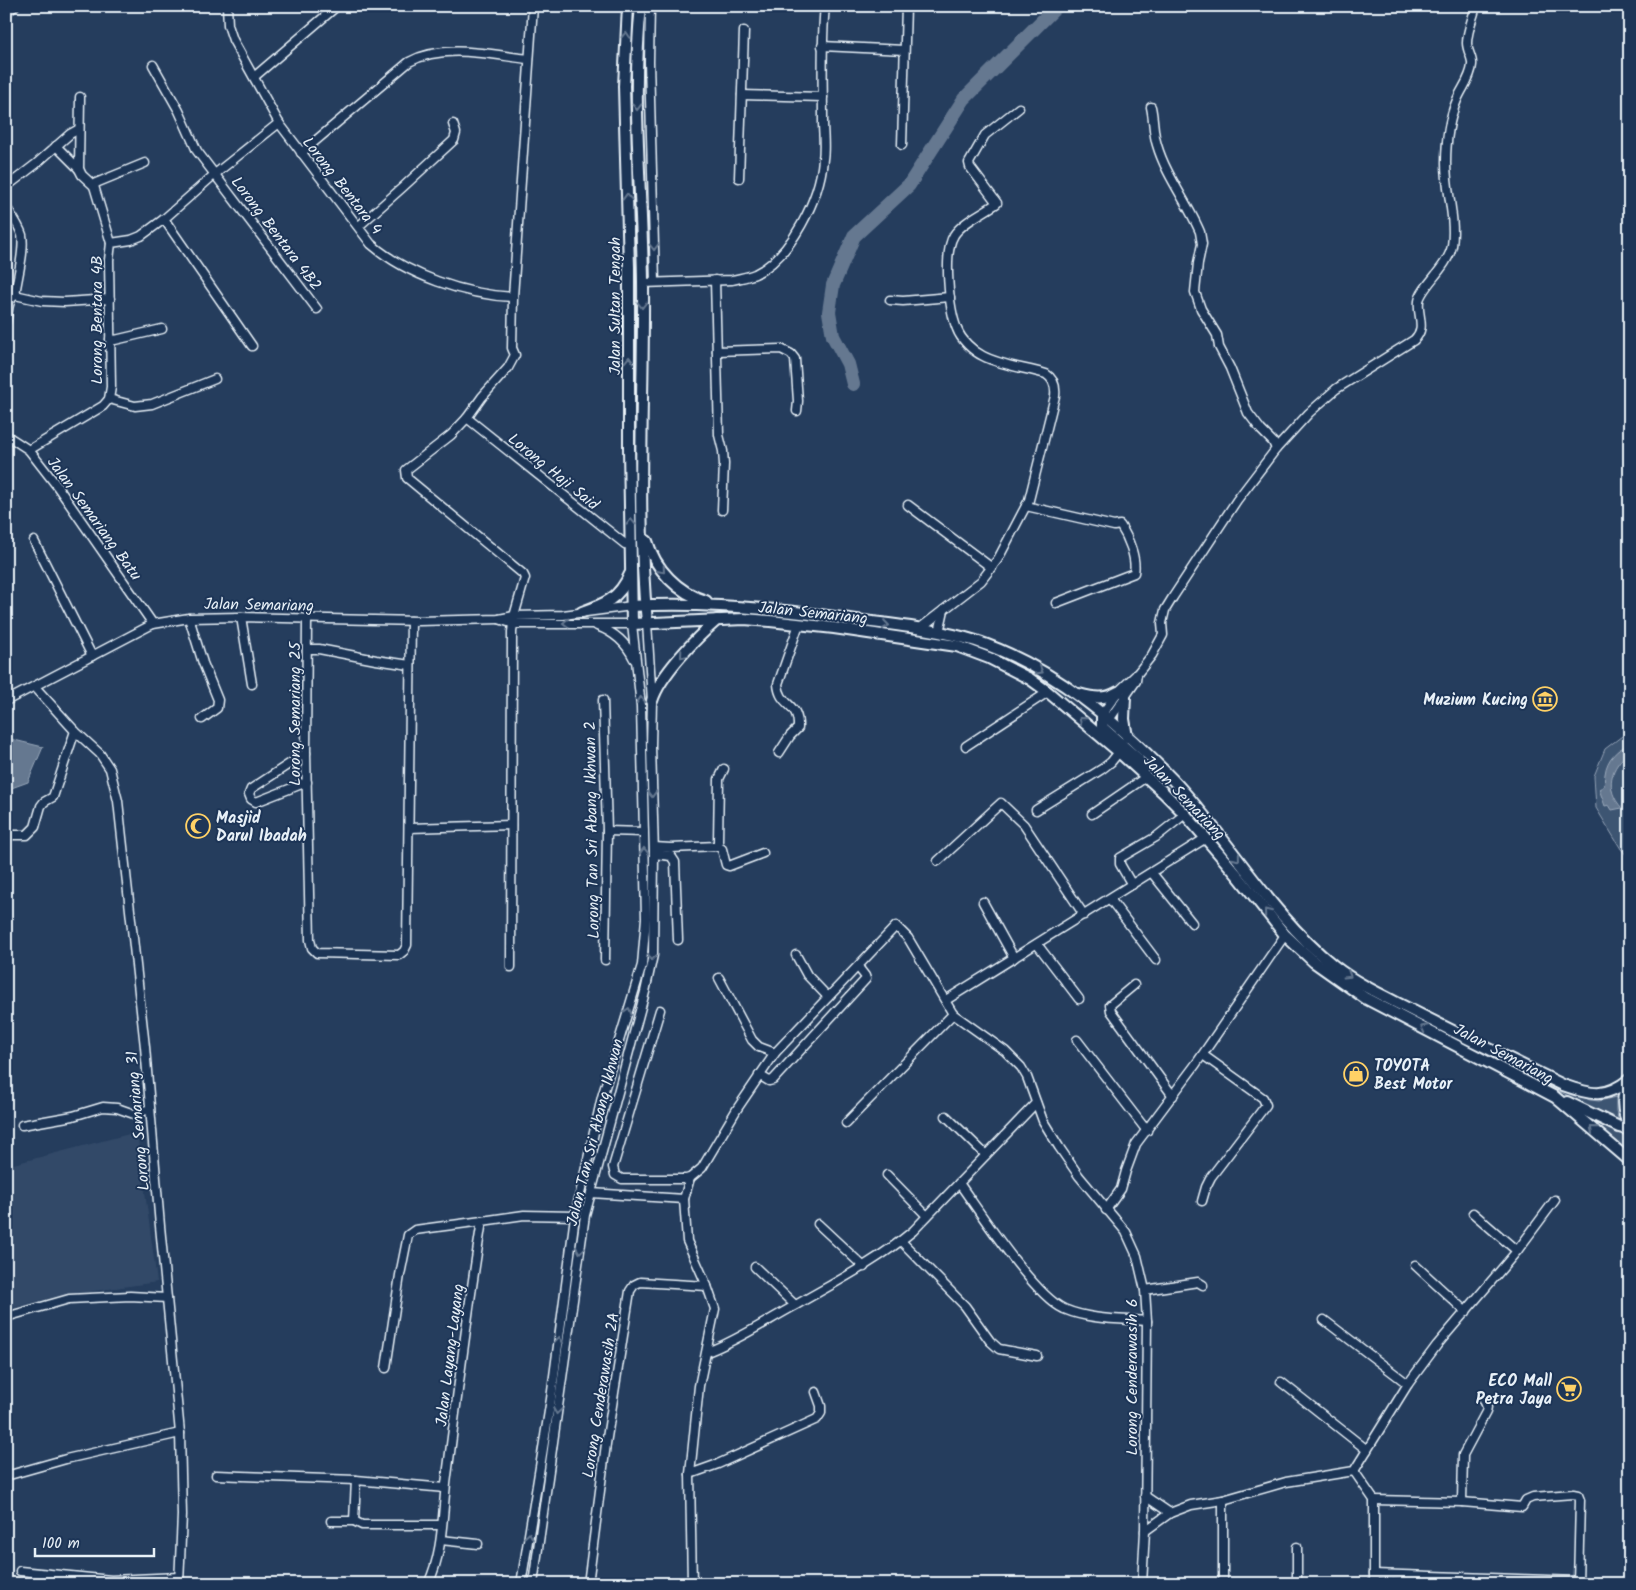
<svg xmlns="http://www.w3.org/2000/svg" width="1636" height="1590" font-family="Kalam,sans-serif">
<rect width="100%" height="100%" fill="#253d5d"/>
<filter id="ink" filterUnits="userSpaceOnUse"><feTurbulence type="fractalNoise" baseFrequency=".02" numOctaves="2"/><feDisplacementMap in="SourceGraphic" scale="10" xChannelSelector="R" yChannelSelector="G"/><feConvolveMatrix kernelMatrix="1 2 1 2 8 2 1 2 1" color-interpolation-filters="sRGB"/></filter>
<g filter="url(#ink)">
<polygon fill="#334a68" points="137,1132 157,1282 59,1296 6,1310 6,1166"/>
<g fill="#3e5472" stroke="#93a2b5">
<polygon points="1630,730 1630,859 1621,849 1596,808 1594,776 1605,749"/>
<polygon points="1518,1070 1590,1100 1599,1101 1616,1097 1616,1111 1619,1122"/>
<polygon points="1578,1110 1620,1131 1630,1141 1630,1155"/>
</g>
<g fill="#657890" stroke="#99a8ba">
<polygon points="6,738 43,747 28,782 6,790"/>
<path d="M 1630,743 L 1630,752 C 1610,766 1604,789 1622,808 L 1612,810 L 1609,805 L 1605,806 L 1599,789 L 1604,786 C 1605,782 1604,778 1605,774 C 1607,758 1617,750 1630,743 Z"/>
</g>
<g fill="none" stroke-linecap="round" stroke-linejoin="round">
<polyline stroke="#657890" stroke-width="14" points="853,384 848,364 833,336 829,312 833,285 854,236 909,185 964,99 1057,6"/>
<g stroke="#e8f1f8" stroke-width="11">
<g id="minor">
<path d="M 227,6 L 228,25 L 233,40 L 279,123 L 371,244 C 407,275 465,295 513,297"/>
<polyline points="650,6 649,62 655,282"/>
<polyline points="6,13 15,6"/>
<polyline points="822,46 904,50"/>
<polyline points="153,65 179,111 197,151 317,309"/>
<polyline points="254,77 337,6"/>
<polyline points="742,95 823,97"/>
<polyline points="80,97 79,169 82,175 94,186 111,243"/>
<polyline points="902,145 906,6"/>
<polyline points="56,146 79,169"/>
<path d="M 301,153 L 409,62 C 444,43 491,55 529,59"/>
<polyline points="739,178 744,31"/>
<polyline points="94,186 96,183 145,163"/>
<polyline points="6,187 36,164 70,134 79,129"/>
<path d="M 6,207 C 12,216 19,225 22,235 C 25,251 17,278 15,295"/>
<polyline points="164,219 252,346"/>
<polyline points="359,226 403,187 454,140 456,133 453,124"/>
<polyline points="715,280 719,435 723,451 724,464 722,510"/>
<path d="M 643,283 L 732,280 C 740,278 748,277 755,274 C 791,257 820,198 823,159 C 825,147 823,134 823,121 C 823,83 821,44 825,6"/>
<polyline points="890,300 903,301 950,297"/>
<path d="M 6,322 C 8,314 7,300 15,295 L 42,301 L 65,302 L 110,299"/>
<polyline points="110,339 115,340 162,329"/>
<polyline points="717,351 781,349 791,354 795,359 798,401 797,411"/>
<polyline points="109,399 135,406 152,404 215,379"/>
<polyline points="467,418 625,544"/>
<polyline points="6,435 29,450 57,486 153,624"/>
<path d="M 1276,449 L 1309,413 L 1336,389 L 1414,340 C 1427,327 1417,317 1419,301 C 1421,287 1448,267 1452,246 C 1456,218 1446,191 1446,163 C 1446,142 1449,119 1457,100 C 1462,88 1471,78 1472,65 C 1473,58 1467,51 1467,43 C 1467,31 1473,18 1476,6"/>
<polyline points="29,450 103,406 109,399 111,387 109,260 111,243 131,240 141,236 164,219 215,174 279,123"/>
<polyline points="908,505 992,568"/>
<path d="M 1026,506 L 1114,526 L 1120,525 C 1128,537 1137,558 1134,573 L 1056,603"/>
<polyline points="34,541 92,656"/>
<polyline points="241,617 252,684"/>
<polyline points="189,618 203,663 218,700 217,708 202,719"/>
<polyline points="499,619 514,624 632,624 641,706 646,918 642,965 602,1097 575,1216 551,1399 521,1584"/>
<polyline points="307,620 306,753 310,940 312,948 317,953 399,955 404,951 407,945 411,621"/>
<path d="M 597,626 C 614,632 626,642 634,659"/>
<path d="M 919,629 L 981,581 L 998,559 L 1029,500 L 1055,396 C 1056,387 1054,379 1046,374 C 1026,368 1002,366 983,356 C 973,351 961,340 957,329 C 949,310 943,252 954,235 C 962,222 985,212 997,203 L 970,167 L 969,163 L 985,135 L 1019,108"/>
<polyline points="942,633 940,628 944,610"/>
<polyline points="308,649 319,649 376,660 410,665"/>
<polyline points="35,687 75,731 100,754 110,769 118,801 145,1047 160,1226 180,1433 182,1515 179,1584"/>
<polyline points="603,700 607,831 605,960"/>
<polyline points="6,701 153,624 189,618 241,617 419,621 499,619 514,616 563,615 632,606"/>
<path d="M 1102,714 L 1118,692 L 1137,674 L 1152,655 L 1163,635 L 1162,623 L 1165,610 L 1173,597 L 1237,500 L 1276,449 L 1273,442 L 1261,430 L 1248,413 L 1230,368 L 1219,347 L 1217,335 L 1201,309 L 1195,292 L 1198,263 L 1202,244 L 1200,232 C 1188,203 1166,176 1157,145 C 1153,133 1154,120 1151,107"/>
<polyline points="1109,720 1136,681 1137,674"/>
<polyline points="966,746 1048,692"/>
<polyline points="306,753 251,789 249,794 251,799 256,802 307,782"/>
<path d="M 779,753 L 790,736 L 798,728 C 799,701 780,708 778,684 L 799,624"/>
<polyline points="1036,810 1102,769 1111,762 1119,752"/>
<polyline points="1092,814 1146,777"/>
<polyline points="409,828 511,825"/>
<polyline points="607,831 644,832"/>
<polyline points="6,832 13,835 27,835 35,827 41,806 44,802 53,797 75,731"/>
<polyline points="717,846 722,849 726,865 729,866 763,853"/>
<polyline points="654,847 671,848 717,846 718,842 719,779 724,769"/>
<polyline points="654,854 671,856 675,862 678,940"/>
<polyline points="938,861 1001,803 1024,825 1084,915"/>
<polyline points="1152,873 1192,923"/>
<polyline points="1132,885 1120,864 1120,858 1156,837 1185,814"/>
<polyline points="1110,899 1156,960"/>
<polyline points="983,902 1014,958"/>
<polyline points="1037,944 1079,999"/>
<polyline points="796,955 807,975 828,997"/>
<polyline points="511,967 512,632 514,616 525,578 523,574 407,478 406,470 451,435 467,418 482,397 508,368 515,355 512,348 513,297 533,6"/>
<polyline points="719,978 752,1040 759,1047 775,1053"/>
<polyline points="1134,985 1110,1005 1111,1011 1173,1096"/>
<polyline points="946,1000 1206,838"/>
<polyline points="660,1010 613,1167 615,1175 622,1179 686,1179 690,1178 702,1168 737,1109 775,1053 896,926 908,938 953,1014 1005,1051 1021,1067 1027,1077 1043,1121 1059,1147 1079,1176 1126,1232 1137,1256 1145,1290 1147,1321 1145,1531 1142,1584"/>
<polyline points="1077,1040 1147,1131"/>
<polyline points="759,1075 769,1081 773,1080 866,979 865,976 858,967"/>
<polyline points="946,1116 986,1155"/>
<polyline points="846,1123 953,1014"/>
<polyline points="22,1125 73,1116 103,1107 117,1108 134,1114 150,1109"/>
<polyline points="887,1175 927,1216"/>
<polyline points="690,1178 684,1199 687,1241 707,1286 715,1309 699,1386 690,1474 692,1584"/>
<path d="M 959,1183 C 981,1214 1034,1295 1064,1309 C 1090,1320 1120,1319 1147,1321"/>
<polyline points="591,1193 684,1199"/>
<polyline points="1202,1201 1206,1187 1211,1177 1266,1105 1263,1098 1203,1055"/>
<polyline points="1106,1210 1121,1189 1126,1171 1136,1144 1196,1064 1285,935"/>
<polyline points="1473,1213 1517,1251"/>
<polyline points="818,1224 864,1267"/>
<polyline points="901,1241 965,1306 990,1341 999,1349 1037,1356"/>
<polyline points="1415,1265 1466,1312"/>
<polyline points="755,1267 795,1305"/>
<polyline points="1145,1290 1198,1282 1203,1285"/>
<polyline points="6,1317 69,1299 130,1296 167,1298"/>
<polyline points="1324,1320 1408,1384"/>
<path d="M 707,1352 C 739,1340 766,1321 796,1305 C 836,1282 877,1261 913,1231 L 1036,1103"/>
<polyline points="386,1368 400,1275 408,1235 415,1230 482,1221"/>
<polyline points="1281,1382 1367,1450"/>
<polyline points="1354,1471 1374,1500 1374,1584"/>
<polyline points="690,1474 718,1464 817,1419 821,1413 821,1406 816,1392"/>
<polyline points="216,1475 356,1480 445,1488"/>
<polyline points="6,1476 66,1459 180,1433"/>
<polyline points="1145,1496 1170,1513"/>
<polyline points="1374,1500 1462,1502 1522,1507 1526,1500 1533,1497 1573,1494 1578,1495 1580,1500 1578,1584"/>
<polyline points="1462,1502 1463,1455 1486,1412 1487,1407 1484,1400"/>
<polyline points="331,1521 354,1521 362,1525 441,1525"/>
<polyline points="354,1521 356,1480"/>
<polyline points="1145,1531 1170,1513 1191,1505 1223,1500 1286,1482 1354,1471 1408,1384 1437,1345 1517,1251 1555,1200"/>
<polyline points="441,1540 478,1544"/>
<polyline points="20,1571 111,1580 179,1577"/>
<polyline points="1374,1574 1578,1581"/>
<path d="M 428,1584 C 444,1551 442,1512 447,1476 C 458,1391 468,1306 482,1221 L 524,1215 L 575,1216"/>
<polyline points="533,1584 585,1215 645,992 653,955 654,854 651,746 652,701 647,623"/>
<polyline points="588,1584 606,1444 630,1291 634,1285 640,1282 707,1286"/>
<polyline points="1223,1584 1223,1500"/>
<polyline points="1297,1584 1297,1547"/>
</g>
</g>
<g stroke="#e8f1f8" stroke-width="14">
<g id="major">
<polyline points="628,6 624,86 629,267 629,448 632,624 744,619 770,621 834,628 957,646 989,658 1030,679 1048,692 1119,752 1163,792 1185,814 1238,876 1285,935 1314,962 1365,998 1555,1097 1630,1161"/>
<path d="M 641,6 C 631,98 642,190 643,282 C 644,396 636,510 647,623"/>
<path d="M 647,541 C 655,569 678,593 706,601"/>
<path d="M 632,606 C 700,602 768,608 835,617 C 881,624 931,627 976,641 C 1052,666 1117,722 1172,779 C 1229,838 1269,914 1334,966 C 1358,985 1388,998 1415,1012 C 1464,1037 1514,1061 1563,1085 C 1592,1095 1605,1099 1630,1079"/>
<path d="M 582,612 C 605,604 619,599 630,574"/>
<path d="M 1079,694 C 1094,698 1104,700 1118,692"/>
<polyline points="1125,697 1124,719 1127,737"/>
<path d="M 652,701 C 660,675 696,638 717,620"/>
<polyline points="1102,714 1102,727 1138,759 1143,771"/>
<path d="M 1629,1082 C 1620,1097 1622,1112 1630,1128"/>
<polyline points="1567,1102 1619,1127 1630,1130"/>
</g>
</g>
<use href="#minor" stroke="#1d3557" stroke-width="8"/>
<use href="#major" stroke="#1d3557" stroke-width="10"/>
</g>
<defs><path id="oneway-chevron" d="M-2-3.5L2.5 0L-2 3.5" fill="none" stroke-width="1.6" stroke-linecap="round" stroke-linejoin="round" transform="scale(1.25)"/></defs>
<g stroke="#64778f">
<use href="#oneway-chevron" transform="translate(626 35) rotate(-87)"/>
<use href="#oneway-chevron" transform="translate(637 107) rotate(89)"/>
<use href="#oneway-chevron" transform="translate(627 197) rotate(-92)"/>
<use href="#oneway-chevron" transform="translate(654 247) rotate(89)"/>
<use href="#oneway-chevron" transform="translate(642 305) rotate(90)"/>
<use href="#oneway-chevron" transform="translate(629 360) rotate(-89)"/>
<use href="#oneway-chevron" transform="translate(631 522) rotate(-92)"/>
<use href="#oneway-chevron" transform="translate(662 570) rotate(49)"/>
<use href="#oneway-chevron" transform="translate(566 623) rotate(179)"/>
<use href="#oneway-chevron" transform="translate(886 625) rotate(8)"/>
<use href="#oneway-chevron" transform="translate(683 655) rotate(130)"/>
<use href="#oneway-chevron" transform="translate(1040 671) rotate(30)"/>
<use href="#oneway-chevron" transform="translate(641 700) rotate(-95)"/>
<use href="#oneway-chevron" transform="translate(1082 720) rotate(-140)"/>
<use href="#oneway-chevron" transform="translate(652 794) rotate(88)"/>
<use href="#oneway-chevron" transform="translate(644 851) rotate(-91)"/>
<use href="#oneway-chevron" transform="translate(1237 858) rotate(51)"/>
<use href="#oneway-chevron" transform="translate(1267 912) rotate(-129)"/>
<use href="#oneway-chevron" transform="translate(652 957) rotate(98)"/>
<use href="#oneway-chevron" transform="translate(1348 975) rotate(32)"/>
<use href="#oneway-chevron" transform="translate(628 1011) rotate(-74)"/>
<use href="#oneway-chevron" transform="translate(1424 1028) rotate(-153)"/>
<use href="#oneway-chevron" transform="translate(1593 1129) rotate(-139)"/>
<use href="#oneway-chevron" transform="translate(580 1250) rotate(98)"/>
<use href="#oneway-chevron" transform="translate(559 1340) rotate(-83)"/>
<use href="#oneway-chevron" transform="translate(557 1411) rotate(98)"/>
<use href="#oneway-chevron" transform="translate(529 1536) rotate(-81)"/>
</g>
</g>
<defs>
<g id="museum-ring" transform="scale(1.25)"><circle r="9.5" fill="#1d3557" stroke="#ffd166" stroke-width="1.5"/><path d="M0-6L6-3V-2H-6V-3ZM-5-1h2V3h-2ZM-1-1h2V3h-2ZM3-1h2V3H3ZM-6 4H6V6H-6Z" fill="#ffd166"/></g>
<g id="mosque-ring" transform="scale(1.25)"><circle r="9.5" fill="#1d3557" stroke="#ffd166" stroke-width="1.5"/><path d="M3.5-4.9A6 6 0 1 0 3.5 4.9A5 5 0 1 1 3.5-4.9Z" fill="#ffd166"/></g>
<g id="shop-ring" transform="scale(1.25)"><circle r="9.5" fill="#1d3557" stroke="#ffd166" stroke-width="1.5"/><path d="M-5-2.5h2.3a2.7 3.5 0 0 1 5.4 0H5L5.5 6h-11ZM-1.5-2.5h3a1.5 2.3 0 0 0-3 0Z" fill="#ffd166"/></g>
<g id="supermarket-ring" transform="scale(1.25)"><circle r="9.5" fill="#1d3557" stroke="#ffd166" stroke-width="1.5"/><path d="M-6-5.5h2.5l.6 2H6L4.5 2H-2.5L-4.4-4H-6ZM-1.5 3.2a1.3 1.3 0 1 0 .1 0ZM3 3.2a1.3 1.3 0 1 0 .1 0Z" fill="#ffd166"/></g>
</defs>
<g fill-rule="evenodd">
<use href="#museum-ring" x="1545" y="699"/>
<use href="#mosque-ring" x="198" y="826"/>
<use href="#shop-ring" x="1356" y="1074"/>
<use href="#supermarket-ring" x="1569" y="1389"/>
</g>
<g text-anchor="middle" stroke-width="4" stroke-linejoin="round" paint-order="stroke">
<g font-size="16" fill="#e8f1f8" stroke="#1d3557">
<text transform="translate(343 185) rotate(52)" y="6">Lorong Bentara 4</text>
<text transform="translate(277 233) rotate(53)" y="6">Lorong Bentara 4B2</text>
<text transform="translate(614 306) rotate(-90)" y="6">Jalan Sultan Tengah</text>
<text transform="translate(96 320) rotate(-90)" y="6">Lorong Bentara 4B</text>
<text transform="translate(554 471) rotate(39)" y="6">Lorong Haji Said</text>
<text transform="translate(95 518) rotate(54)" y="6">Jalan Semariang Batu</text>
<text transform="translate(259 604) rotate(1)" y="6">Jalan Semariang</text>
<text transform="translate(813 612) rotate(6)" y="6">Jalan Semariang</text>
<text transform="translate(294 714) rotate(-90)" y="6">Lorong Semariang 25</text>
<text transform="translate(1185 797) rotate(46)" y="6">Jalan Semariang</text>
<text transform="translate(591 830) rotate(-91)" y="6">Lorong Tan Sri Abang Ikhwan 2</text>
<text transform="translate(1504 1053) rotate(28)" y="6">Jalan Semariang</text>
<text transform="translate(137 1121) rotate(-95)" y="6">Lorong Semariang 31</text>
<text transform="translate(594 1132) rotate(-76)" y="6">Jalan Tan Sri Abang Ikhwan</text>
<text transform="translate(449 1355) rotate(-83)" y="6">Jalan Layang-Layang</text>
<text transform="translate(1131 1377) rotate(-90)" y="6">Lorong Cenderawasih 6</text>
<text transform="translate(600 1395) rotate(-81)" y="6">Lorong Cenderawasih 2A</text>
</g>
<g font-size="16" font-weight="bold" fill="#e8f1f8" stroke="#1d3557" text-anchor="end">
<text x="1528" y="705">Muzium Kucing</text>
<text x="216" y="823" text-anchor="start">Masjid<tspan x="216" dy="18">Darul Ibadah</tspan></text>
<text x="1374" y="1071" text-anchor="start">TOYOTA<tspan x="1374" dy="18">Best Motor</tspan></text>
<text x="1552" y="1386">ECO Mall<tspan x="1552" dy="18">Petra Jaya</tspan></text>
</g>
</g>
<rect width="1636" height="1590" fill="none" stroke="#1d3557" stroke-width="25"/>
<rect x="12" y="12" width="1611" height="1565" fill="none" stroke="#e8f1f8" stroke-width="2" filter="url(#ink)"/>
<path d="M35 1548v8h119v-8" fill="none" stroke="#e8f1f8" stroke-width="2.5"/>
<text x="42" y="1548" font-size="15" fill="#e8f1f8" stroke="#1d3557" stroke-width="4" paint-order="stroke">100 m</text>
</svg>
